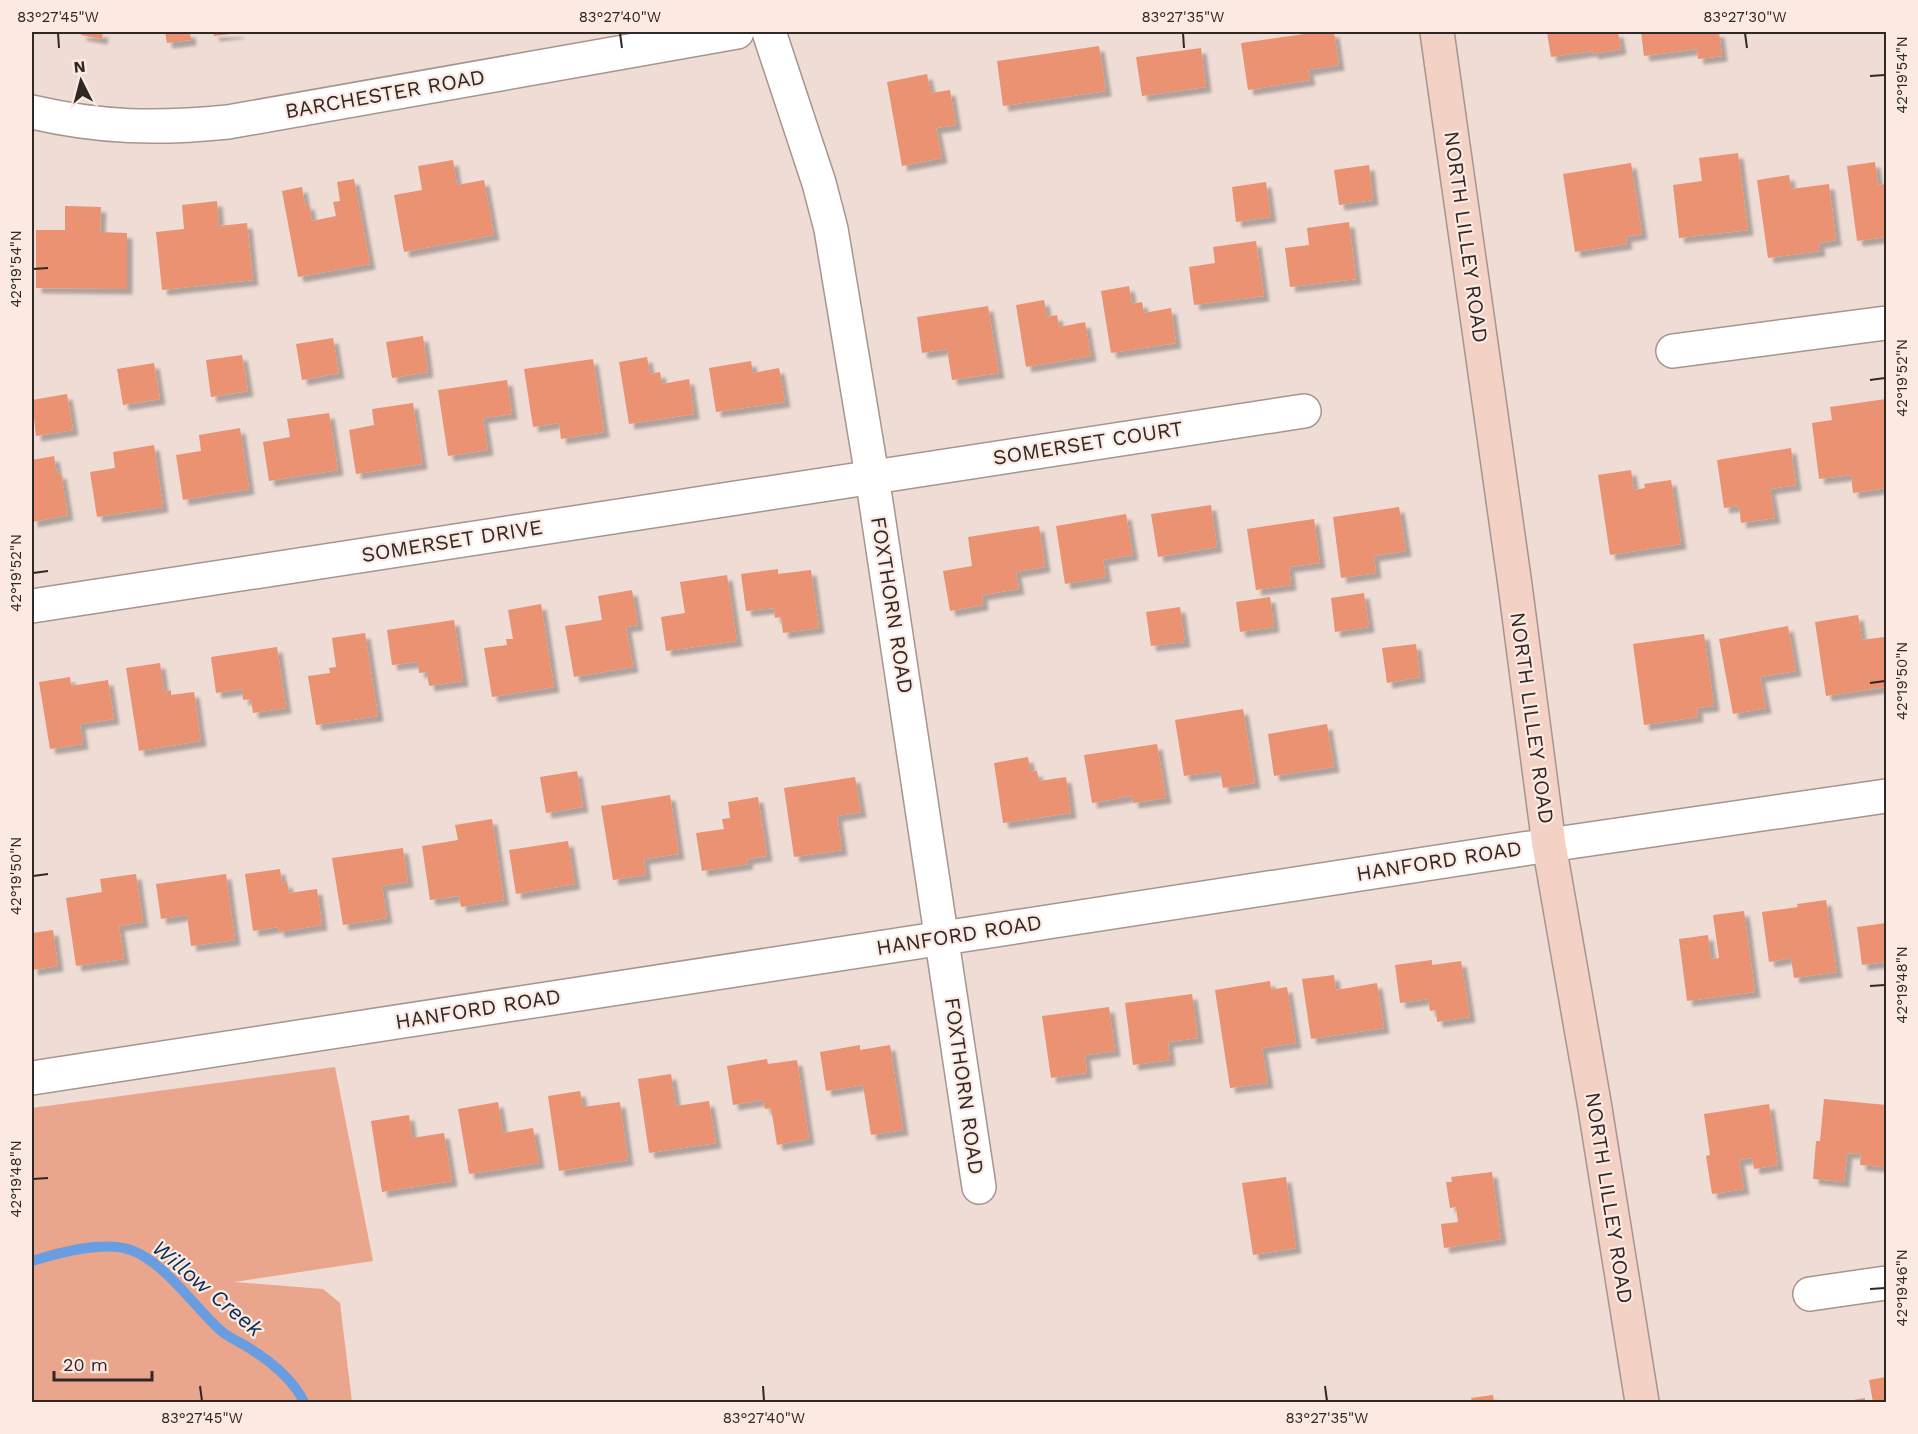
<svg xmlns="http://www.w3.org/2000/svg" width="1918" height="1434" font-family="'Work Sans',sans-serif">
<defs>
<filter id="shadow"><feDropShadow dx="5.5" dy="5.5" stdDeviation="1.5" flood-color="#0004"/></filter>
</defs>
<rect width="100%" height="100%" fill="#efdcd5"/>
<polygon fill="#e9a68c" points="335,1067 373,1261 234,1282 323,1289 340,1303 352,1402 32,1402 32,1108"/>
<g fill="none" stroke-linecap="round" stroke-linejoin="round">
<path stroke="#699de2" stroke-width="10" d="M 32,1261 C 58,1253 104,1240 131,1250 C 164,1262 193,1305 219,1329 C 226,1336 237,1341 246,1346 C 269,1360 292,1378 304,1402"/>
</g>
<g fill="#ea9271" filter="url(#shadow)">
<polygon points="81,32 103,32 102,39 81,35"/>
<polygon points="165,32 190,32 191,40 167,43"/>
<polygon points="213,32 238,32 239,33 214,36"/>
<polygon points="1319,32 1334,32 1339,65 1308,70 1310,80 1248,90 1241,43"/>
<polygon points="1547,32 1618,32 1621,49 1593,54 1592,51 1551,57"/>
<polygon points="1641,32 1719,32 1722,56 1698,59 1697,49 1644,56"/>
<polygon points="1099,46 1106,91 1003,106 997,61"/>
<polygon points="1201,48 1206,87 1142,96 1136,57"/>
<polygon points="927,74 931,93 950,90 956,125 936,128 942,158 902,166 887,82"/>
<polygon points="1738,153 1748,230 1679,238 1673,185 1702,181 1699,158"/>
<polygon points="453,160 457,185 484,180 494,235 404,252 394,195 422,190 418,166"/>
<polygon points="1875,162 1878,185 1886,184 1886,237 1857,241 1847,166"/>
<polygon points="1631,163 1642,234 1626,237 1627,244 1575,252 1563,174"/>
<polygon points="1369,165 1373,200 1339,205 1334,170"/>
<polygon points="1789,175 1791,189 1829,184 1836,240 1819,243 1820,251 1768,258 1757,180"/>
<polygon points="354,179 370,264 298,277 282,191 302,187 305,205 309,204 312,221 336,216 333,202 340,201 337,182"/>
<polygon points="1266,182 1271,217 1236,222 1232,187"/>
<polygon points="217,201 219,226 247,223 253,280 162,290 156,232 184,229 182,205"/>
<polygon points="65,206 101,207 100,232 127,233 127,289 36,288 36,230 65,230"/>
<polygon points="1349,222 1356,279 1290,287 1285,248 1309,245 1307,228"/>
<polygon points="1256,241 1264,296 1194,305 1189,267 1215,263 1213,247"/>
<polygon points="1129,286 1132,304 1142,302 1144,313 1171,308 1176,343 1111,353 1101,291"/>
<polygon points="1044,300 1047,317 1057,315 1059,327 1085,322 1091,356 1026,367 1016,305"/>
<polygon points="988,306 999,373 952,380 947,349 922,353 917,317"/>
<polygon points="423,336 428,372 392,378 386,342"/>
<polygon points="333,338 339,373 302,380 296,344"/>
<polygon points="242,355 248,391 211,397 206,360"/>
<polygon points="647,357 650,374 660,372 662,384 689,379 694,414 629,424 619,362"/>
<polygon points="593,359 604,432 561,439 559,423 533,427 524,369"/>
<polygon points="751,361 753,373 779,368 785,402 716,412 709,368"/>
<polygon points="154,363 160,399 123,405 117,369"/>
<polygon points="507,380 512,414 483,418 488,450 448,456 438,390"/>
<polygon points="67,394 73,430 36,436 32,400"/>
<polygon points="1886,399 1886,488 1853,493 1851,475 1819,479 1812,423 1832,420 1830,407"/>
<polygon points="413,403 422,464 356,474 349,430 374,425 372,409"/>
<polygon points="329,413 338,470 269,481 263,442 290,437 287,419"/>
<polygon points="240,428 249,489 183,500 176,455 201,451 199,435"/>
<polygon points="154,445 163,507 97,517 90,472 115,468 113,452"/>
<polygon points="1791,448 1796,485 1770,489 1775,518 1741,523 1739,506 1724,508 1717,460"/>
<polygon points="54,456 57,474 61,473 68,515 32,522 32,460"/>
<polygon points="1631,470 1634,490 1645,488 1644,484 1671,480 1681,544 1610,555 1598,475"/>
<polygon points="1211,505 1217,547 1158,557 1151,514"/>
<polygon points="1399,507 1406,551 1374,556 1376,573 1341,578 1333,517"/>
<polygon points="1126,514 1133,555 1103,560 1106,577 1065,584 1056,526"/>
<polygon points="1314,519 1320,563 1289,567 1291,585 1256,590 1247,529"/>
<polygon points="1039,526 1045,567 1016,572 1019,589 982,595 983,605 950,611 943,571 972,566 968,537"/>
<polygon points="778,569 778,574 811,570 819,628 783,633 781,617 775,618 774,608 746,611 741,574"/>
<polygon points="727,575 737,641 666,651 661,617 685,613 680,582"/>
<polygon points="632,590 638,625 626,627 633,667 574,677 565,626 602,620 598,596"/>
<polygon points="1364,593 1369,627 1335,632 1331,598"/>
<polygon points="1270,597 1274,627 1240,632 1236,602"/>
<polygon points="541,604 554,687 492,697 484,648 507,645 506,639 513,639 508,610"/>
<polygon points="1180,607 1185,642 1151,646 1146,612"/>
<polygon points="1858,615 1862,640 1884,637 1886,656 1886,687 1826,696 1815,622"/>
<polygon points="454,620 463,681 429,686 427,672 419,673 418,662 392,665 387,630"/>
<polygon points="1788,626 1796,671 1760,677 1766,708 1733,714 1719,639"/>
<polygon points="365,633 378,716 316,725 308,676 330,673 329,668 336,667 332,638"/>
<polygon points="1704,634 1714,706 1697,708 1698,717 1644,725 1633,644"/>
<polygon points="1416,644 1420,677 1387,683 1382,648"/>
<polygon points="277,647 286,708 253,713 251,699 243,700 242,689 216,693 211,657"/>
<polygon points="160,663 164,692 171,690 171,695 194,692 201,741 139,751 126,668"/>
<polygon points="70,677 71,686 108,680 114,719 80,724 83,744 50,749 39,682"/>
<polygon points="1243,709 1255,783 1223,788 1220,771 1184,776 1175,720"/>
<polygon points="1327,724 1334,767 1274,776 1268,734"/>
<polygon points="1157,744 1166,798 1133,803 1132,796 1092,803 1084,755"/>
<polygon points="1028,757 1031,772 1037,771 1039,781 1066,777 1071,813 1003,823 994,763"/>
<polygon points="577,771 583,807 546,813 540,777"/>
<polygon points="855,777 861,812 837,816 842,850 794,857 784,788"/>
<polygon points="670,795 679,854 644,859 646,875 613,880 601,806"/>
<polygon points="758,797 767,856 747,859 748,864 702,871 696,833 724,829 722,819 730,818 728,802"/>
<polygon points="492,819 504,900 461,907 459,896 430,900 422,846 458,840 455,825"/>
<polygon points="568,841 575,884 516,894 509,850"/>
<polygon points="403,848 408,882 382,886 387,918 343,925 332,858"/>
<polygon points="280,869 282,883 287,882 289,893 317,889 322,925 279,932 278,927 253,931 245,874"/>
<polygon points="136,874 143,922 119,926 124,959 76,966 66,898 102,892 100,879"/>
<polygon points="226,874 235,940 191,946 187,915 161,919 156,884"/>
<polygon points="1826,900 1837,972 1794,978 1791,958 1769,962 1762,912 1798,907 1797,904"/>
<polygon points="1744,911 1755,992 1687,1001 1679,939 1708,935 1711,959 1719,958 1713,915"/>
<polygon points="1886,923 1886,962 1862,965 1857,927"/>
<polygon points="53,930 58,966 32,970 32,933"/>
<polygon points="1432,960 1432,965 1461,961 1470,1017 1437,1022 1436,1010 1430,1011 1428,999 1400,1003 1395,965"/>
<polygon points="1334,975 1336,990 1377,983 1384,1028 1311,1039 1302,979"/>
<polygon points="1270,981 1271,990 1287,987 1296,1043 1262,1048 1268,1083 1230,1088 1215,990"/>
<polygon points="1192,994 1198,1038 1168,1042 1170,1060 1133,1065 1125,1003"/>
<polygon points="1109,1007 1115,1051 1085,1055 1087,1073 1051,1078 1042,1016"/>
<polygon points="860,1045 860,1050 890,1045 903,1130 871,1135 863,1085 826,1091 820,1052"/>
<polygon points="767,1059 768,1064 797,1060 809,1139 777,1145 771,1108 765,1109 763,1100 733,1105 727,1066"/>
<polygon points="671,1074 676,1106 709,1101 716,1143 649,1153 638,1079"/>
<polygon points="580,1091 583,1107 620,1102 628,1160 559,1171 548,1096"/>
<polygon points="1824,1099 1886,1105 1884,1167 1860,1165 1861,1154 1847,1153 1844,1182 1813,1179 1816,1141 1820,1141"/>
<polygon points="498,1102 503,1133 533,1128 539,1163 469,1174 458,1109"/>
<polygon points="1769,1104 1778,1165 1754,1169 1752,1158 1739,1160 1744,1189 1712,1194 1706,1156 1710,1155 1704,1114"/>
<polygon points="409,1115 412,1138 444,1133 452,1181 382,1192 371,1121"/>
<polygon points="1492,1172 1501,1239 1444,1248 1441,1224 1458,1222 1456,1207 1450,1208 1446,1182 1452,1182 1451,1177"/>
<polygon points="1286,1177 1296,1248 1253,1255 1242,1183"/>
<polygon points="1886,1377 1886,1402 1873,1402 1869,1380"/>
<polygon points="1493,1395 1494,1402 1472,1402 1471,1398"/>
<polygon points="1865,1398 1865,1402 1848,1402 1848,1401"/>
</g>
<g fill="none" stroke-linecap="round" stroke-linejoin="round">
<g stroke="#a6958e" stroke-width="36">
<g id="street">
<polyline points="769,32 819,183 831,229 872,476 979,1187"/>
<path d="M 32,112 C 101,128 157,129 228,122 L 737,32"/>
<polyline points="1673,351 1886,323"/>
<polyline points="32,606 1304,411"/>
<polyline points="32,1078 1549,845 1886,796"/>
<polyline points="1810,1294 1886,1283"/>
</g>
</g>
<g stroke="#a6958e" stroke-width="36">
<polyline id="secondary" points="1437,32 1515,585 1549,845 1594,1102 1642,1402"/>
</g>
<use href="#street" stroke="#fff" stroke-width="33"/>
<use href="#secondary" stroke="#f3d1c4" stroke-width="33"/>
</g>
<path fill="none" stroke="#2f2825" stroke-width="2" d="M 58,33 L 59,48M 620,33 L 622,48M 1183,33 L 1184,48M 1745,33 L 1747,48M 1870,76 L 1885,75M 33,269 L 48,268M 1870,380 L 1885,378M 33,573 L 48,571M 1870,683 L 1885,681M 33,876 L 48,874M 1870,986 L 1885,985M 33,1179 L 48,1178M 1870,1289 L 1885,1288M 200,1386 L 202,1401M 763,1386 L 764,1401M 1325,1386 L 1327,1401"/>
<g text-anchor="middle" stroke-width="4.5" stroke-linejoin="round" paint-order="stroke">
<g font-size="21" fill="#2f2825" stroke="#fce9e2">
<text transform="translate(385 94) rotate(-10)" y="7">BARCHESTER ROAD</text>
<text transform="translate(1466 237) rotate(82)" y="7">NORTH LILLEY ROAD</text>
<text transform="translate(1088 443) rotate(-9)" y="7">SOMERSET COURT</text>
<text transform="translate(452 541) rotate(-9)" y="7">SOMERSET DRIVE</text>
<text transform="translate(892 605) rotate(81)" y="7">FOXTHORN ROAD</text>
<text transform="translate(1532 718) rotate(82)" y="7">NORTH LILLEY ROAD</text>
<text transform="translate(1439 861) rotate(-9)" y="7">HANFORD ROAD</text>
<text transform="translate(959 935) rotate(-9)" y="7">HANFORD ROAD</text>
<text transform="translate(478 1009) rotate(-9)" y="7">HANFORD ROAD</text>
<text transform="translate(964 1086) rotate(82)" y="7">FOXTHORN ROAD</text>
<text transform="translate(1609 1198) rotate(81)" y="7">NORTH LILLEY ROAD</text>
</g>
<g font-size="22" font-style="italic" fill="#072c57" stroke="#fce9e2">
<text transform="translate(208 1288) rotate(40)" y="8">Willow Creek</text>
</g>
</g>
<rect width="1918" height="1434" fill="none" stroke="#fce9e2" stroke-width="66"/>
<g transform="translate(81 81) rotate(354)" stroke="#fce9e2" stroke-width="4.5" paint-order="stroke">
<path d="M0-4.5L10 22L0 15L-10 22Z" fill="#2f2825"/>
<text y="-9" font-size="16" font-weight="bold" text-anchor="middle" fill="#2f2825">N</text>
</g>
<path d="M54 1371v9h98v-9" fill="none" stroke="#2f2825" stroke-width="3"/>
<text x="63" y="1371" font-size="18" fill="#2f2825" stroke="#fce9e2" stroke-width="4.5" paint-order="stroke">20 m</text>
<rect x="33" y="33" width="1852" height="1368" fill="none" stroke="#2f2825" stroke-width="2"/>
<g font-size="15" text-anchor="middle" fill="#2f2825">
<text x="58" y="22">83°27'45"W</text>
<text x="620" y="22">83°27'40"W</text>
<text x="1183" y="22">83°27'35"W</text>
<text x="1745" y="22">83°27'30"W</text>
<text transform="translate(1902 75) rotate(-90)" y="5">42°19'54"N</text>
<text transform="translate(16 269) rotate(-90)" y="5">42°19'54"N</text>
<text transform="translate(1902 378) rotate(-90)" y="5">42°19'52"N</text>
<text transform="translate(16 573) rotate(-90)" y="5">42°19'52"N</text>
<text transform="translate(1902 681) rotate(-90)" y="5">42°19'50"N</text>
<text transform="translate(16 876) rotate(-90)" y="5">42°19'50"N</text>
<text transform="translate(1902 985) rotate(-90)" y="5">42°19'48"N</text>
<text transform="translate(16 1179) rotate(-90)" y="5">42°19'48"N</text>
<text transform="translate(1902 1288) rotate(-90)" y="5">42°19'46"N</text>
<text x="202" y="1423">83°27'45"W</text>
<text x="764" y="1423">83°27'40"W</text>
<text x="1327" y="1423">83°27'35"W</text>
</g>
</svg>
